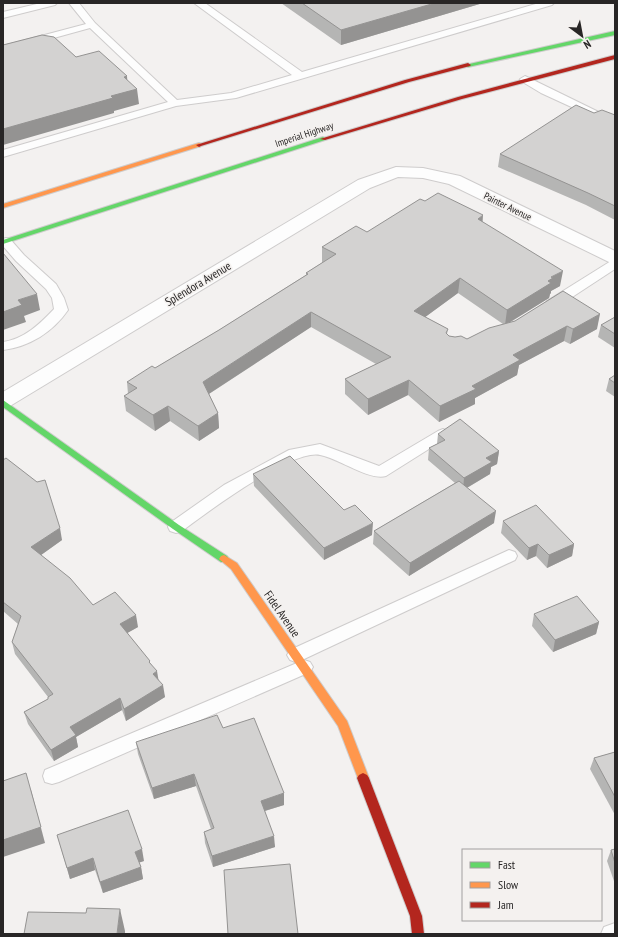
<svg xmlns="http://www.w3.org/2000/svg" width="618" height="937" font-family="'PT Sans Narrow',sans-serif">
<rect width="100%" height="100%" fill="#f3f1f0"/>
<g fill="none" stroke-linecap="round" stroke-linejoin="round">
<g stroke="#cecccc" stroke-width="2">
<g id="lane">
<polygon points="41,3 57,3 55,5 3,18 3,12"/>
<polygon points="69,3 79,3 95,23 177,100 231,93 292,75 194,3 205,3 302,72 539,3 554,3 552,5 236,98 176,106 3,157 3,150 168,102 90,28 3,52 3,46 86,24"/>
<polygon points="525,76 615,120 615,127 541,93 521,81 520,79"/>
<path d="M 6,238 L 10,239 L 24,255 L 56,284 L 64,298 L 68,310 C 53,332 29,347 3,350 L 3,342 C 24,339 40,324 54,309 L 52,298 L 46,289 L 16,261 L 3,246 L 3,239 Z"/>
<polygon points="615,260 615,269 557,307 547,307 546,304 547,301 611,261"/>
<path d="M 443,429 L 448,431 L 450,434 L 448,437 L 386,476 C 369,481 338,458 320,455 C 292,449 206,513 182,531 L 176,533 L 170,531 L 168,527 L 170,523 L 224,485 L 289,450 L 320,444 L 379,466 L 438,431 Z"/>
<polygon points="509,550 515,552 517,556 515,560 302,660 296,662 290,660 287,655 290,650"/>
<polygon points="304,660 310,662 313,667 310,672 59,782 52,784 45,782 43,776 45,770"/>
<polygon points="615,923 615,934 601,934 604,927"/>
</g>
</g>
<g stroke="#cecccc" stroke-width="2">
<polygon id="street" points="396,167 423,168 460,176 615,251 615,263 609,262 449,184 423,178 398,177 370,188 10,406 3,408 3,392 358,180"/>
</g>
<g stroke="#cecccc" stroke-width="2">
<g id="fast">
<polygon points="615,31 615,35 468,67 465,65"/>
<polygon points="323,137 326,139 325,140 3,244 3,240"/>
<polygon points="3,400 179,525 227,556 229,559 227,562 221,562 173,529 3,407"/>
</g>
</g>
<g stroke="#cecccc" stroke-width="2">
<g id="slow">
<polygon points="199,143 201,144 201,146 3,208 3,204"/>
<polygon points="224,555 237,563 347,721 369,778 367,781 363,783 359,781 338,726 231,569 219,559 221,556"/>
</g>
</g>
<g stroke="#cecccc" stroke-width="2">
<g id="jam">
<polygon points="615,55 615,59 462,99 325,140 320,139 458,97"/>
<polygon points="468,63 471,65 470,66 409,82 201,146 199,147 196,145 405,80"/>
<polygon points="363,773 367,775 369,778 422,916 424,934 412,934 410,916 357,778 359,775"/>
</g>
</g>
<use href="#lane" fill="#fdfdfd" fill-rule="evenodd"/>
<use href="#street" fill="#fdfdfd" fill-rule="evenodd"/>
<use href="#fast" fill="#63d668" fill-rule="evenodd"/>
<use href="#slow" fill="#ff974d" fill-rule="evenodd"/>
<use href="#jam" fill="#b3261e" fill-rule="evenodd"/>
</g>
<g fill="#b5b5b4" fill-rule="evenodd">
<polygon points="281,3 483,3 341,45"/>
<polygon points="615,107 615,220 586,205 498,167 500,154 594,113 614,115"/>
<path d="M 425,201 L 483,222 L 560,286 L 551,291 L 551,293 L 550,294 L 549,298 L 509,323 L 515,321 L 563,291 L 597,329 L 570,344 L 564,341 L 519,365 L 517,375 L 475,398 L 475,404 L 439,422 L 408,395 L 368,415 L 345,394 L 345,379 L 376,364 L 311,327 L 209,394 L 218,413 L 219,428 L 199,441 L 170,421 L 155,431 L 126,411 L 124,396 L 128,394 L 127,382 L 155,368 L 219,330 L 306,275 L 306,273 L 323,262 L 322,262 L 322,247 L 367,232 ZM 458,293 L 503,324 L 467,339 L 449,336 L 447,334 L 448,329 L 425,317 Z"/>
<polygon points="615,317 615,348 598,337 601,325"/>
<polygon points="615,375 615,397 606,391 609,379"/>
<polygon points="438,434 499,451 497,464 491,467 490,474 467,488 494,523 409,576 373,544 374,531 455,483 428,460 429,448 437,444"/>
<polygon points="3,460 62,540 41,555 93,605 138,627 127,633 151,664 158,679 165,697 126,721 122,710 76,737 78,747 54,761 28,724 24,712 48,699 48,697 15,654 12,642 18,624 3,611"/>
<polygon points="253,474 344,510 372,535 324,560 254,486"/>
<polygon points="503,521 574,544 572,556 547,568 536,556 527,560 501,533"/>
<polygon points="534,614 599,622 596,634 553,652 532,626"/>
<polygon points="223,728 284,805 265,811 275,847 213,867 205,843 204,832 211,829 196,786 154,799 138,754 136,742"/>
<polygon points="615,752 615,815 590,769 594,758"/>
<polygon points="57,835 144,861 139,862 141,867 143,879 103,893 95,870 70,879"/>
<polygon points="615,849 615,884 607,861 611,850"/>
</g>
<g fill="#949392">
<polygon points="435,3 483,3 341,45 341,30"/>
<polygon points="127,76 128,91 137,89 139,104 114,111 114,113 3,145 3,129 111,96 124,77"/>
<polygon points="483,215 482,230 478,219"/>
<polygon points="563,271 560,286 551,291 551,293 550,294 549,298 505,325 507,310 548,281 551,277"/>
<polygon points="460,278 458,293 413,326 414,311"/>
<polygon points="37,294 40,310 24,316 26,322 3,330 3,312 18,300"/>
<polygon points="311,312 311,327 204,397 203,382"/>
<polygon points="600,314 597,329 570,344 573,329"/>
<polygon points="567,326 564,341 519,365 517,375 475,398 475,404 439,422 440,406 472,386 513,355"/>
<polygon points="409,380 408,395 368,415 368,399"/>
<polygon points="168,406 170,421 155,431 153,415"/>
<polygon points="218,413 219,428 199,441 198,426"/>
<polygon points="499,451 497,464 491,467 490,474 463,490 464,478 486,458"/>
<polygon points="496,511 494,523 409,576 410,563"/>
<polygon points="373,523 372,535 324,560 324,548"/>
<polygon points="60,528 62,540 34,560 31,547"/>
<polygon points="538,544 536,556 527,560 529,548"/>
<polygon points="574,544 572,556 547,568 549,555"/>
<polygon points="136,615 138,627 122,636 120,624"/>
<polygon points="599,622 596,634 553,652 555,640"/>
<polygon points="157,671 159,683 153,674"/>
<polygon points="163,685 165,697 126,721 124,709"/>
<polygon points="120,698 122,710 76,737 78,747 54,761 51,750 70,727"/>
<polygon points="194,774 196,786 154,799 152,788"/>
<polygon points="31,790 45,843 3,857 3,840"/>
<polygon points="284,793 284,805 261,812 261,801"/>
<polygon points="274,836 275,847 213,867 212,856"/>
<polygon points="142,849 144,861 138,863 135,852"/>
<polygon points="93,858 95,870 70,879 67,868"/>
<polygon points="141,867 143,879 103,893 100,882"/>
<polygon points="120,909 125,931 125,934 117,934"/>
</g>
<g fill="#d3d2d1" stroke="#949392">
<polygon points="302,3 435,3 341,30"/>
<polygon points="42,35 54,37 76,57 99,51 127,76 124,77 137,89 111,96 113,98 3,129 3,45"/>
<polygon points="576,105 594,113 602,110 615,115 615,206 588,193 500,154"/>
<polygon points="438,193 483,215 478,219 563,271 551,277 553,278 548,281 551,283 507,310 460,278 414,311 448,329 446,333 449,336 455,337 461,336 467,339 489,328 515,321 563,291 600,314 573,329 567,326 513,355 520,360 472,386 476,389 440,406 409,380 368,399 345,379 391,357 311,312 203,382 218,413 198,426 168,406 153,415 124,396 137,388 127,382 152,366 155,368 219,330 308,274 306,273 336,254 322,247 356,226 367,232 420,199 425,201"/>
<polygon points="3,253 37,294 18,300 22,305 3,312"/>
<polygon points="615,317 615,334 601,325"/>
<polygon points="615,375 615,383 609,379"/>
<polygon points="460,419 499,451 486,458 492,462 464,478 429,448 445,440 438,434"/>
<polygon points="290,456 344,510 355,505 373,523 324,548 253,474"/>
<polygon points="6,458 37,482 45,480 60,528 31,547 70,578 93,605 115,592 136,615 120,624 150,661 149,662 157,671 153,674 163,685 124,709 120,698 70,727 76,735 51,750 24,712 48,699 48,697 53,694 12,642 21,616 3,602 3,460"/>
<polygon points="459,481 496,511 410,563 374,531"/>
<polygon points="536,505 574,544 549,555 538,544 529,548 503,521"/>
<polygon points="577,596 599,622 555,640 534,614"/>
<polygon points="217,715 223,728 254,718 284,793 261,801 274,836 212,856 204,832 214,828 194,774 152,788 136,742"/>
<polygon points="615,752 615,797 594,758"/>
<polygon points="26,773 41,827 3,840 3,781"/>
<polygon points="128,810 142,849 135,852 141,867 100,882 93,858 67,868 57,835"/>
<polygon points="615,849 615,863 611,850"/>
<polygon points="290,864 298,934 228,934 224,870"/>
<polygon points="87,908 120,909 117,934 24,934 28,912 86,913"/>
</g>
<g text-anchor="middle" stroke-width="3" stroke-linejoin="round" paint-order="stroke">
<g font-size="10" fill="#282626" stroke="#f4f1ef">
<text transform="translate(304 134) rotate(-18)" y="4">Imperial Highway</text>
<text transform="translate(508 206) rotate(26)" y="4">Painter Avenue</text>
</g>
<g font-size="12" fill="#282626" stroke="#f4f1ef">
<text transform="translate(198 284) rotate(-31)" y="4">Splendora Avenue</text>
<text transform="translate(282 614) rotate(55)" y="4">Fidel Avenue</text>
</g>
</g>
<rect width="618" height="937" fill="none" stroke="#282626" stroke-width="8"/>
<rect x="462" y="849" width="140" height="72" fill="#f4f1ef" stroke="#a2a09f"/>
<rect x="470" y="862" width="20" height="6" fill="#63d668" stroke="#a2a09f"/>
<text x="498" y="869" font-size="12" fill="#282626">Fast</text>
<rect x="470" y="882" width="20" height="6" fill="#ff974d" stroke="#a2a09f"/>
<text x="498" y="889" font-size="12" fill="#282626">Slow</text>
<rect x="470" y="902" width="20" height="6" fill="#b3261e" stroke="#a2a09f"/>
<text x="498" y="909" font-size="12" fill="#282626">Jam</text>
<g transform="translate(582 36) rotate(148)" stroke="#f4f1ef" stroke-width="3" paint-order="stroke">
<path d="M0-3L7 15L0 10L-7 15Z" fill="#282626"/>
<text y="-6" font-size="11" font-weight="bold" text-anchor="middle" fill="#282626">N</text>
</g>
</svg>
